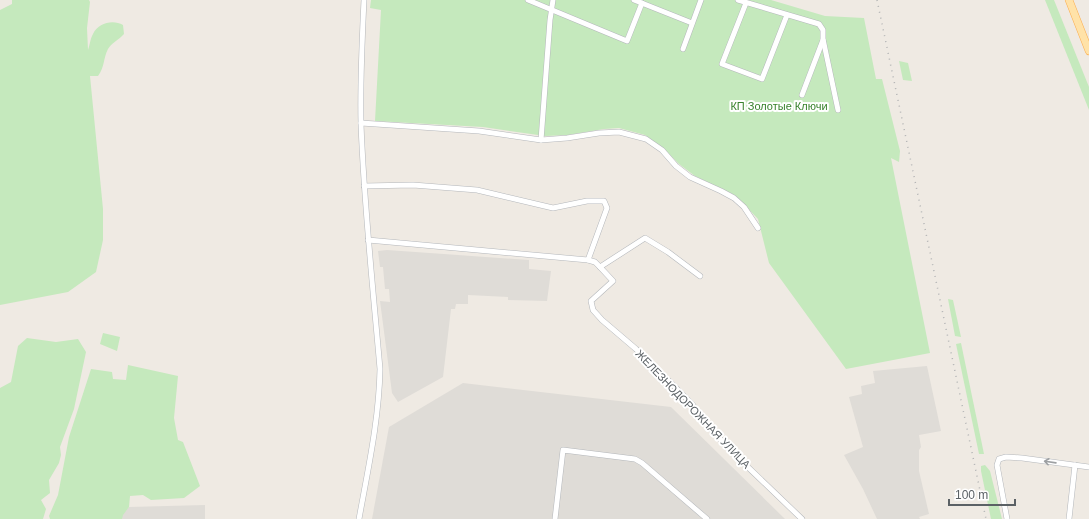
<svg xmlns="http://www.w3.org/2000/svg" width="1089" height="519" font-family="Arial,sans-serif">
<rect width="100%" height="100%" fill="#efeae3"/>
<g fill="#dfdcd7">
<polygon points="387,250 529,260 529,269 551,271 547,301 508,300 508,297 468,295 468,304 456,304 455,309 451,309 443,377 398,402 392,393 380,301 390,302 389,289 385,289 383,267 380,267 378,251"/>
<polygon points="927,366 941,431 919,435 921,447 919,450 919,471 929,514 919,517 920,519 877,519 863,489 844,455 863,447 849,397 862,394 861,386 875,383 873,371"/>
<polygon points="463,383 671,407 785,519 372,519 389,427"/>
<polygon points="205,505 205,519 122,519 122,515 129,507"/>
</g>
<g fill="#c5e9bd">
<path d="M 12,0 L 89,0 L 90,2 L 87,28 L 88,50 C 90,45 90,39 93,34 C 98,23 113,19 123,25 L 124,34 C 119,40 111,43 108,49 C 103,59 105,66 98,76 L 90,76 L 103,209 L 103,240 L 96,272 L 68,292 L 0,305 L 0,10 L 12,4 Z"/>
<polygon points="371,0 771,0 825,16 864,18 876,79 882,79 900,151 899,162 891,158 930,353 846,369 769,263 758,219 736,196 695,176 679,164 664,149 645,135 619,128 604,129 568,135 545,136 483,127 375,121 381,10 370,8"/>
<polygon points="1045,0 1054,0 1089,87 1089,110"/>
<polygon points="899,61 908,63 912,81 903,80"/>
<polygon points="948,299 953,300 961,337 955,336"/>
<polygon points="103,333 120,337 117,351 100,344"/>
<polygon points="27,338 56,342 78,339 86,352 74,409 60,447 61,455 59,463 49,480 50,493 41,500 46,509 43,519 0,519 0,388 11,382 18,346"/>
<polygon points="961,343 984,454 979,454 956,344"/>
<polygon points="128,365 178,376 174,418 178,440 183,442 200,486 184,498 151,500 143,495 130,496 129,507 123,515 122,519 50,519 49,516 58,495 69,437 91,369 112,372 113,379 126,380"/>
<polygon points="985,465 990,471 1002,519 991,519 981,471 981,466"/>
</g>
<g fill="none" stroke-linecap="round" stroke-linejoin="round">
<g stroke="#b4b7bb" stroke-width="6">
<g id="minor">
<polyline points="528,0 627,41 642,3"/>
<polyline points="634,0 692,23"/>
<polyline points="738,0 819,24 823,30 823,39 838,110"/>
<polyline points="746,3 722,64 762,79 787,15"/>
<polyline points="683,49 701,0"/>
<polyline points="802,95 823,40"/>
<polyline points="361,123 479,131 541,140 567,138 599,133 619,132 646,139 662,150 676,166 690,177 721,191 734,198 744,207 758,228"/>
<polyline points="541,140 550,20 553,0"/>
<polyline points="364,186 413,185 477,190 553,208 587,201 604,201 607,208 588,260"/>
<polyline points="368,240 588,260 595,262 600,267 613,281 591,301 593,310 602,320 636,349 667,379 692,404 705,422 729,449 802,519"/>
<polyline points="600,267 645,238 668,252 700,276"/>
<path d="M 359,519 C 368,469 379,420 380,369 C 373,288 364,206 361,124 C 360,83 362,41 364,0"/>
<polyline points="555,519 563,450 635,459 642,463 707,519"/>
<polyline points="1007,519 997,465 999,459 1006,457 1022,458 1089,467"/>
<polyline points="1069,519 1075,465"/>
</g>
</g>
<g stroke="#fcae4f" stroke-width="8">
<polyline id="major" points="1069,0 1089,51"/>
</g>
<use href="#minor" stroke="#fff" stroke-width="5"/>
<use href="#major" stroke="#ffe2a8" stroke-width="7"/>
<polyline stroke="#b2b3b4" stroke-width="1.5" stroke-dasharray="1 5" stroke-linecap="butt" points="877,0 986,519"/>
</g>
<defs><path id="oneway-shaft" d="M-6 0H5M1.5-3L5.5 0L1.5 3" fill="none" stroke-width="1.6" stroke-linecap="round" stroke-linejoin="round"/></defs>
<use stroke="#9da0a3" href="#oneway-shaft" transform="translate(1050 462) rotate(-172)"/>
<g text-anchor="middle" stroke-width="4" stroke-linejoin="round" paint-order="stroke">
<g font-size="11" fill="#38822d" stroke="#fff">
<text x="779" y="110">КП Золотые Ключи</text>
</g>
<g font-size="11" fill="#5b6165" stroke="#fff">
<text transform="translate(693 409) rotate(46)" y="4">ЖЕЛЕЗНОДОРОЖНАЯ УЛИЦА</text>
</g>
</g>
<path d="M949 499v6h66v-6" fill="none" stroke="#5b6165" stroke-width="2"/>
<text x="955" y="499" font-size="12" fill="#5b6165" stroke="#ffffff" stroke-width="3" paint-order="stroke">100 m</text>
</svg>
